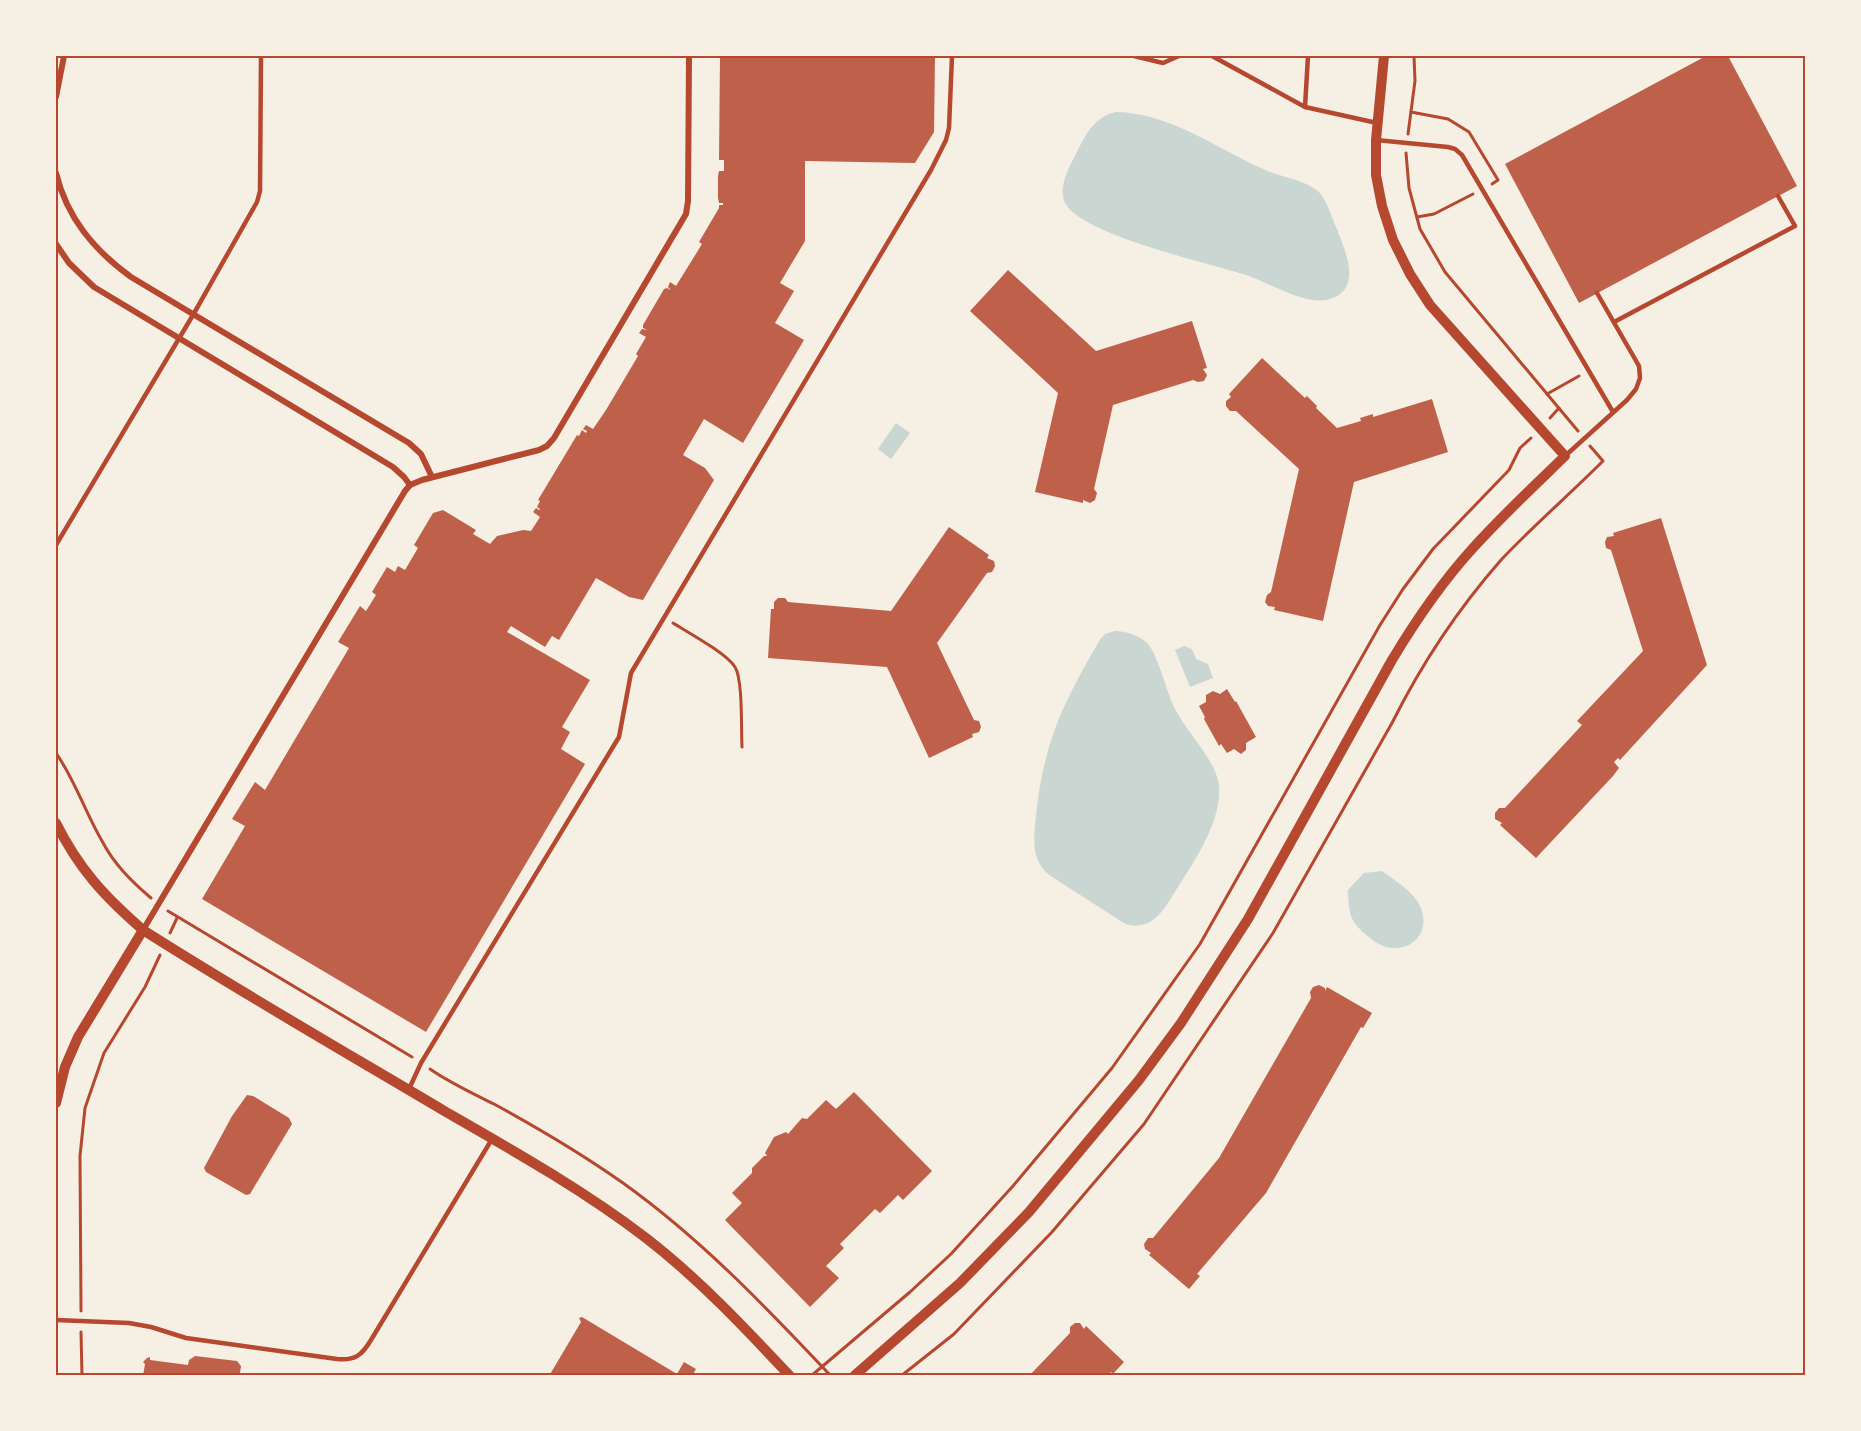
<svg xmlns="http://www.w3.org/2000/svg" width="1861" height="1431" font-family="'Fira Sans Condensed',sans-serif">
<rect width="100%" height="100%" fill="#f6efe4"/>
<g fill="#c9d6d2">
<path d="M 1116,112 C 1170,113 1216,148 1263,169 C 1280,177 1303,179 1318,191 C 1327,200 1331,216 1336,227 C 1345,250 1365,292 1326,300 C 1303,304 1271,284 1249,276 C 1213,264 1081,235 1065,203 C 1058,188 1068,169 1075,156 C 1085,136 1093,117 1116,112 Z"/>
<polygon points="896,423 910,433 891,459 878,449"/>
<path d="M 1115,631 C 1126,631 1141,636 1148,644 C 1159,658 1166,690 1174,707 C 1186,732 1217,761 1219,786 C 1222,821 1194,862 1176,890 C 1169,901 1162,915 1150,922 C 1142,926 1133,927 1124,923 L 1049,875 C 1030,859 1034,838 1036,815 C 1044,741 1064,701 1101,638 L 1105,634 Z"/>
<polygon points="1184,646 1192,649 1196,659 1208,664 1213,678 1190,687 1175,650"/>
<path d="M 1382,871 C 1393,879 1406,887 1415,898 C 1441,933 1402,965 1370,938 C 1350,922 1349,916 1348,890 L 1364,873 Z"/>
</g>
<g fill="#bf614a">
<polygon points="720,56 935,56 934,132 915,163 805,161 805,241 780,283 794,291 775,323 804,340 743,443 704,419 683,455 705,468 714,480 643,600 629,597 596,578 559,640 552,636 545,647 511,626 507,632 590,680 562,727 570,732 561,749 585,764 426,1032 202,899 245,826 232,819 255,782 265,790 349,648 338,642 360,606 366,611 376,595 372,592 387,567 395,572 398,566 405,570 418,548 414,545 433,513 443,510 476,530 473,534 490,544 497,536 523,530 531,531 540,517 533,512 536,508 539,510 540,509 537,507 540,501 538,500 577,435 579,436 582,430 586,433 587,431 583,429 586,425 593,429 606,410 638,356 636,354 646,337 639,333 642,329 647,330 643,328 643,325 664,289 667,288 671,290 668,287 670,282 676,286 702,244 699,242 719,208 719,205 723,205 723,203 719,203 718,198 718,176 719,171 724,171 724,160 719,160"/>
<polygon points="1706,56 1728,56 1797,186 1579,303 1505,164"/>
<polygon points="1008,270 1096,351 1192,321 1207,368 1203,369 1207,375 1204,381 1198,382 1193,380 1113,405 1094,489 1097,493 1095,500 1090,503 1083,500 1083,503 1035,492 1058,393 970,311"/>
<polygon points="1262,358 1305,398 1307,396 1317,406 1316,408 1337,428 1361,421 1360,418 1373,414 1373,417 1432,399 1448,452 1354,482 1323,621 1274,610 1275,607 1268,606 1265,602 1267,595 1271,592 1299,469 1236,411 1230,411 1226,406 1226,401 1231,397 1229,394"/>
<polygon points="1661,518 1707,665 1620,760 1618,758 1614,762 1619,768 1613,776 1536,858 1500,825 1502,823 1495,819 1495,813 1499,808 1505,808 1582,725 1577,721 1643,651 1611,550 1606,548 1605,542 1607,537 1614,536 1613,533"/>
<polygon points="949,527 989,555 987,558 994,561 995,566 992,572 987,573 937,643 974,720 979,721 981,727 979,732 972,734 973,737 929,758 887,667 768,658 771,609 774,609 774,602 778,598 785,598 788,602 891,611"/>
<polygon points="1227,689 1235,702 1236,701 1256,737 1246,743 1246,750 1241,754 1234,749 1227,753 1221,744 1219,746 1204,719 1205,717 1199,706 1206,702 1206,695 1213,691 1220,694"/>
<polygon points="1319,985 1325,988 1325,991 1327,987 1372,1013 1363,1028 1361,1027 1266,1193 1197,1274 1200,1276 1189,1289 1149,1255 1151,1253 1145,1249 1144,1244 1148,1238 1153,1238 1219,1158 1311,998 1310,992 1313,987"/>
<polygon points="854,1092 932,1171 903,1200 898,1195 880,1213 875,1209 840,1244 844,1248 826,1266 839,1278 810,1307 725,1220 742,1203 732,1193 752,1173 752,1168 764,1156 767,1156 765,1153 774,1137 786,1132 788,1134 802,1118 807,1119 826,1100 836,1109"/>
<polygon points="247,1095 253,1096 289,1118 292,1124 250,1194 246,1195 206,1172 204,1168 232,1116"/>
<polygon points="582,1317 677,1374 684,1362 696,1369 692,1376 549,1376 581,1322 579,1318"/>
<polygon points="1075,1323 1080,1323 1084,1329 1086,1326 1124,1362 1113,1374 1111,1372 1107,1376 1029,1376 1070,1333 1070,1327"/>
<polygon points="195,1356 237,1361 241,1366 240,1373 252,1376 143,1376 145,1364 143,1362 147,1358 150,1357 150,1360 188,1365 189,1360"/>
</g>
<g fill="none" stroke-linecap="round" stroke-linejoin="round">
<g stroke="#b5482f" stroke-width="3">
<polyline points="1411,112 1448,119 1469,132 1498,180 1492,184"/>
<polyline points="1408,134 1415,81 1414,56"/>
<polyline points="1406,153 1409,188 1420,229 1445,272 1578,431"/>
<polyline points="1417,217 1434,214 1473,194"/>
<polyline points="1547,394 1579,376"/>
<polyline points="1550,418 1559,408"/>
<path d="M 673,623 C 689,633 726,653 735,667 C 743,680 741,729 742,747"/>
<path d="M 56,753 C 75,780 85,812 102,841 C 114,864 131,881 151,898"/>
<polyline points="168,911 412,1057"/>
<polyline points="170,933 177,918"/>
<path d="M 430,1069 C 450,1083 472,1093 494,1104 C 538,1128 582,1154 623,1183 C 700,1238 766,1307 831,1376"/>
<polyline points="81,1311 80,1156 85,1108 104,1053 145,987 160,955"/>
<polyline points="81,1332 82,1376"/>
<polyline points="811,1376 910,1292 951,1254 1013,1186 1112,1068 1200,944 1380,625 1403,589 1433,549 1509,470 1520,448 1531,438"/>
<path d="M 901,1376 L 954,1334 L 1052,1232 L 1144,1124 L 1273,933 L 1392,723 C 1421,665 1458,609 1501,560 C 1533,526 1570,494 1603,461 L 1590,446"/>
</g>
<g stroke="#b5482f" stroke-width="4.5">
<polyline points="1134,56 1163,63 1179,56"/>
<polyline points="1212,56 1305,107 1377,123"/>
<polyline points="1305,107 1308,56"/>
<polyline points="1376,140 1448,147 1455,149 1462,155 1613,412"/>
<polyline points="1614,322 1795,226 1778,196"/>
<polyline points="1565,456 1627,400 1636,389 1640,378 1639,366 1597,293"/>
<polyline points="56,545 193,315 257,202 260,191 261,56"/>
<polyline points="409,1089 421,1063 619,737 631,673 931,170 946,140 949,128 952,56"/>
<path d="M 56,1320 L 129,1323 L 151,1327 L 186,1338 L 337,1359 C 355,1361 362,1355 371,1340 L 492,1139"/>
</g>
<g stroke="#b5482f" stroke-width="6">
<polyline points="56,97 64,56"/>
<path d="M 56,173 C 67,218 94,250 131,277 L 409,443 L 421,454 L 432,477"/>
<polyline points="56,244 69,263 94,287 393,467 404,477 410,485"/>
<polyline points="143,930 405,491 410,485 422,480 539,450 547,446 554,438 686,214 688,201 689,56"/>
</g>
<g stroke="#b5482f" stroke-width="10">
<path d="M 56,823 C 79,869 104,896 143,930 C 242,993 345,1052 446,1112 C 514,1151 583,1190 646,1238 C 699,1279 744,1327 790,1376"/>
<polyline points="56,1103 65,1067 78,1037 143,930"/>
<path d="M 854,1376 L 960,1283 L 1029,1212 L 1139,1080 L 1181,1023 L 1248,919 L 1392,660 C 1416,620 1442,582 1473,548 C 1502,516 1534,486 1565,456 L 1430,305 L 1410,274 L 1393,240 L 1382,206 L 1376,175 L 1376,140 L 1384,56"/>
</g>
</g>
<rect width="1861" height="1431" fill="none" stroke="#f6efe4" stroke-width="114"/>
<rect x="57" y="57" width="1747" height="1317" fill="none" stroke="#b5482f" stroke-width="2"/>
</svg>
